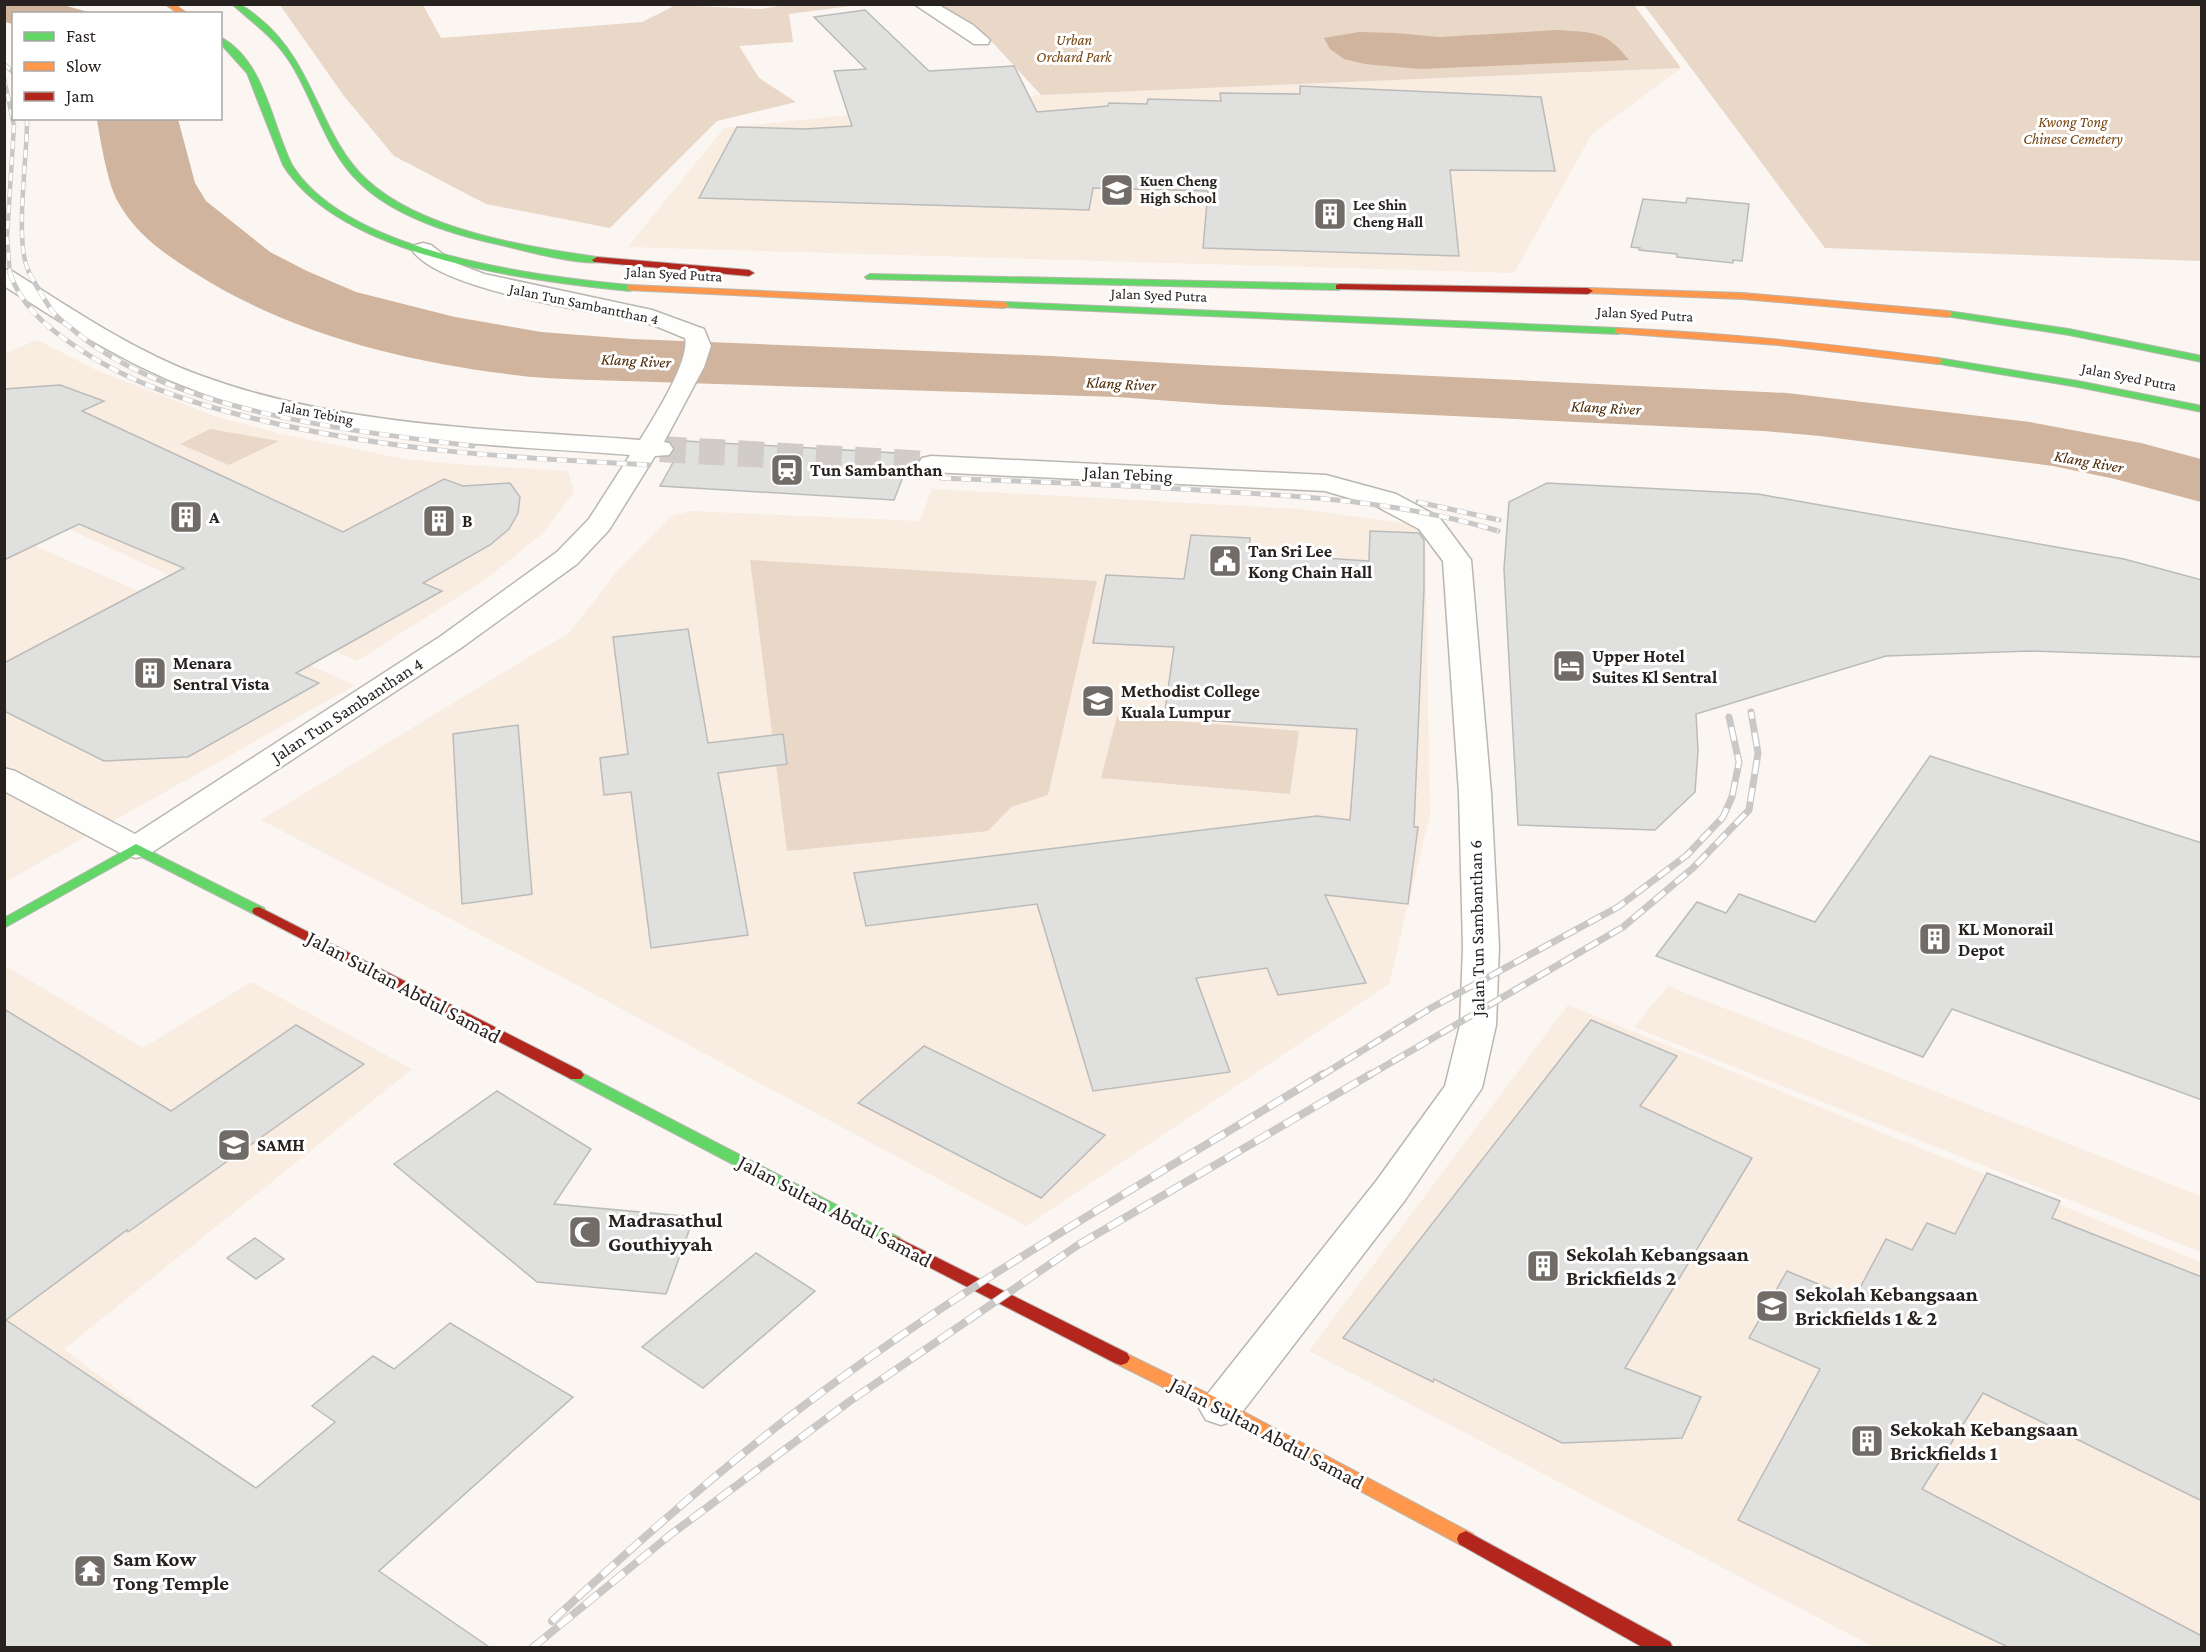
<svg xmlns="http://www.w3.org/2000/svg" width="2206" height="1652" font-family="'Crimson Pro',serif">
<rect width="100%" height="100%" fill="#fbf6f1"/>
<g fill="#f9ece1">
<polygon points="1681,68 1592,134 1514,273 628,247 724,128 1041,95"/>
<polygon points="37,340 96,370 217,417 281,434 404,459 468,465 568,471 574,492 543,533 486,579 357,661 5,500 4,354"/>
<polygon points="932,489 1299,509 1425,526 1430,814 1389,984 1026,1226 560,976 261,820 570,632 614,575 671,516 690,511 920,521"/>
<polygon points="5,533 355,685 5,882"/>
<polygon points="4,965 143,1048 251,982 412,1069 64,1349 456,1647 5,1647"/>
<polygon points="1668,986 2201,1196 2201,1252 1634,1027"/>
<polygon points="1568,1005 2201,1262 2201,1647 1874,1647 1309,1351"/>
</g>
<g fill="#e9d7c8">
<polygon points="280,5 423,5 441,38 642,22 672,7 670,5 761,9 786,5 858,5 789,14 793,42 739,46 759,78 796,102 717,121 610,228 486,204 394,156 344,96"/>
<polygon points="934,5 1634,5 1681,68 1041,95 993,43"/>
<polygon points="1644,5 2201,5 2201,261 1825,248"/>
<polygon points="210,429 279,441 229,465 180,444"/>
<polygon points="750,560 1097,581 1048,795 1011,807 988,831 787,851"/>
<polygon points="1117,716 1299,731 1290,794 1101,778"/>
</g>
<g fill="#d0b49d">
<polygon points="5,4 63,5 92,13 14,14 13,24 5,22"/>
<path d="M 1558,30 C 1595,33 1605,30 1629,60 L 1420,69 L 1365,64 L 1344,59 L 1330,49 L 1324,38 L 1359,32 L 1395,33 L 1440,37 Z"/>
<path d="M 97,119 L 178,119 L 195,183 L 206,201 L 270,252 L 307,271 L 356,292 L 455,317 L 541,332 L 632,339 L 1051,356 L 1203,365 L 1787,393 L 2030,422 L 2141,443 L 2201,459 L 2201,502 L 2115,479 L 2053,466 L 1820,436 L 1764,431 L 1225,405 L 1117,397 L 593,380 C 565,379 535,378 507,374 C 402,361 288,332 198,275 C 165,254 138,237 118,202 C 108,185 100,139 97,119 Z"/>
</g>
<g fill="#e0e1df" stroke="#bbbbb9" stroke-width="1.5">
<polygon points="865,10 929,71 1014,66 1037,112 1108,106 1109,103 1147,104 1148,99 1221,101 1220,93 1300,94 1300,86 1541,97 1555,171 1450,170 1459,256 1203,248 1208,191 1093,188 1089,210 699,198 737,127 805,129 852,126 834,71 866,69 814,17"/>
<polygon points="1687,198 1749,204 1742,261 1733,260 1733,263 1677,257 1677,254 1639,250 1640,248 1631,247 1643,199 1686,203"/>
<polygon points="60,385 104,401 82,411 343,532 444,479 463,486 510,483 520,497 518,513 509,529 490,545 423,583 442,591 296,673 319,683 188,757 104,761 4,711 4,663 184,568 79,524 4,560 4,389"/>
<polygon points="685,441 846,450 912,454 894,500 660,486"/>
<polygon points="1547,483 1758,494 2124,559 2202,580 2202,657 2030,651 1886,656 1696,714 1698,751 1695,792 1655,830 1518,825 1504,569 1509,502"/>
<polygon points="1370,531 1419,533 1424,540 1424,589 1414,827 1418,827 1408,904 1325,895 1366,983 1278,995 1267,968 1196,978 1230,1072 1093,1091 1037,904 866,926 854,873 1317,816 1350,820 1357,729 1164,718 1174,647 1093,643 1106,575 1184,579 1191,535 1250,538 1249,553 1369,561"/>
<polygon points="688,629 708,743 783,734 787,764 718,773 748,935 651,948 631,792 604,795 600,758 628,754 613,637"/>
<polygon points="518,725 532,894 462,904 453,734"/>
<polygon points="1930,756 2202,843 2202,1100 1952,1009 1923,1057 1656,956 1697,902 1726,913 1739,894 1815,922"/>
<polygon points="4,1009 171,1111 296,1025 364,1064 128,1232 127,1230 6,1320 256,1488 335,1422 312,1406 373,1356 394,1369 450,1323 573,1397 379,1571 489,1647 4,1647"/>
<polygon points="1591,1020 1677,1056 1640,1106 1752,1158 1625,1368 1701,1397 1682,1438 1562,1443 1434,1379 1433,1382 1343,1338"/>
<polygon points="924,1046 1105,1135 1041,1198 858,1103"/>
<polygon points="497,1091 591,1149 554,1204 694,1217 666,1294 537,1282 394,1164"/>
<polygon points="1987,1173 2060,1201 2052,1218 2202,1277 2202,1501 1983,1393 1922,1489 2202,1636 2202,1647 2008,1647 1738,1520 1820,1369 1749,1338 1787,1271 1854,1299 1886,1239 1912,1250 1927,1223 1955,1234"/>
<polygon points="255,1238 284,1259 256,1279 227,1258"/>
<polygon points="756,1253 815,1291 703,1388 642,1347"/>
</g>
<g fill="none" stroke-linecap="round" stroke-linejoin="round">
<polyline stroke="#d1ccc7" stroke-width="26" stroke-dasharray="26 13" stroke-linecap="butt" points="660,449 931,464"/>
<g stroke="#bab6b1" stroke-width="3">
<g id="street">
<polygon points="914,4 937,4 973,25 990,40 988,44 974,44"/>
<path d="M 423,243 L 431,245 L 453,262 L 484,274 L 652,310 L 704,329 L 711,346 L 704,367 L 664,442 L 669,443 L 673,449 L 669,455 L 655,456 L 609,530 L 577,564 L 461,648 L 148,855 L 136,858 L 124,855 L 4,791 L 4,768 L 15,771 L 135,834 L 441,636 L 557,552 L 589,519 L 630,455 C 480,443 321,442 179,384 C 117,359 61,322 4,286 L 4,269 L 12,271 C 72,309 132,350 199,375 C 340,427 492,429 640,440 C 653,419 690,361 685,338 C 671,333 656,325 642,322 C 590,310 440,291 412,250 L 415,245 Z"/>
<polygon points="931,456 1326,475 1396,494 1439,517 1471,560 1491,793 1499,947 1496,1025 1482,1088 1405,1200 1236,1420 1221,1425 1206,1420 1199,1408 1206,1396 1377,1180 1445,1086 1460,1025 1463,947 1459,793 1443,561 1419,529 1376,506 1325,491 931,472 922,470 918,464 922,458"/>
</g>
</g>
<g stroke="#bab6b1" stroke-width="2">
<g id="fast">
<path d="M 232,4 C 243,4 250,11 259,18 C 315,63 319,136 367,180 C 421,230 526,247 597,257 L 602,260 L 600,262 C 578,265 525,251 501,245 C 454,235 397,218 361,184 C 325,151 315,101 290,62 C 274,37 253,23 232,4 Z"/>
<path d="M 220,37 C 265,61 271,123 292,165 C 347,253 534,276 630,285 L 635,288 L 630,291 C 529,281 341,258 283,165 L 247,73 L 220,43 Z"/>
<polygon points="870,274 1339,284 1344,287 1339,290 867,279 865,277"/>
<polygon points="1004,302 1618,328 1623,331 1618,334 1001,307 1001,303"/>
<polygon points="1948,311 2069,329 2202,356 2202,362 2069,335 1945,316 1943,314"/>
<polygon points="1938,358 2078,381 2202,406 2202,412 2078,387 1934,363 1933,361"/>
<polygon points="136,844 264,908 266,911 259,915 254,914 136,854 4,928 4,918"/>
<polygon points="576,1070 900,1238 902,1242 900,1246 894,1248 888,1246 571,1079 568,1075 571,1071"/>
</g>
</g>
<g stroke="#bab6b1" stroke-width="2">
<g id="slow">
<polygon points="165,4 174,4 188,14 179,14"/>
<polygon points="630,285 1004,302 1009,305 1004,308 627,290 627,286"/>
<polygon points="1588,288 1743,293 1948,311 1953,314 1948,317 1743,299 1585,293 1585,289"/>
<path d="M 1618,328 C 1725,333 1832,344 1938,358 L 1943,361 L 1938,364 L 1778,345 L 1615,333 L 1615,329 Z"/>
<polygon points="1121,1351 1227,1403 1473,1534 1475,1539 1473,1544 1466,1547 1459,1544 1215,1413 1115,1363 1112,1358 1115,1353"/>
</g>
</g>
<g stroke="#bab6b1" stroke-width="2">
<g id="jam">
<polygon points="597,257 749,270 754,273 749,276 594,262 592,260"/>
<polygon points="1339,284 1588,288 1593,291 1588,294 1336,289 1336,285"/>
<polygon points="259,907 581,1071 584,1075 581,1079 571,1079 254,914 252,911 254,908"/>
<polygon points="894,1236 1127,1353 1130,1358 1127,1363 1121,1365 1115,1363 888,1246 886,1242 888,1238"/>
<polygon points="1466,1531 1670,1642 1673,1648 1644,1648 1459,1544 1457,1539 1459,1534"/>
</g>
</g>
<use href="#street" fill="#fefefd" fill-rule="evenodd"/>
<use href="#fast" fill="#63d668" fill-rule="evenodd"/>
<use href="#slow" fill="#ff974d" fill-rule="evenodd"/>
<use href="#jam" fill="#b3261e" fill-rule="evenodd"/>
<g stroke="#cac8c7" stroke-width="4.5">
<g id="rail-far3">
<polyline points="4,64 14,73"/>
<polyline points="4,78 14,126 7,237 10,274"/>
<path d="M 27,118 C 28,155 13,246 30,274"/>
</g>
</g>
<g stroke="#cac8c7" stroke-width="5">
<g id="rail-far2">
<path d="M 10,273 C 20,304 45,326 72,344 C 127,383 191,403 256,419 C 389,451 513,458 649,465"/>
<path d="M 29,273 C 37,286 44,300 53,312 C 59,320 69,326 77,333 C 174,412 351,431 473,446"/>
<path d="M 941,478 C 1037,482 1132,485 1228,492 C 1320,497 1410,504 1498,531"/>
<polyline points="1418,502 1499,520"/>
</g>
</g>
<g stroke="#cac8c7" stroke-width="7">
<g id="rail-far1">
<polyline points="1321,1076 1431,1008 1618,907 1687,855 1723,817 1732,797 1739,762 1729,717"/>
<polyline points="1368,1076 1623,927 1693,868 1749,810 1758,753 1751,712"/>
</g>
</g>
<g stroke="#cac8c7" stroke-width="8">
<g id="rail">
<path d="M 552,1621 C 633,1546 714,1474 802,1407 C 966,1282 1147,1182 1323,1074"/>
<polyline points="532,1648 670,1535 850,1401 1078,1245 1371,1074"/>
</g>
</g>
<use href="#rail-far3" stroke="#fff" stroke-width="3" stroke-dasharray="8" stroke-linecap="butt"/>
<use href="#rail-far2" stroke="#fff" stroke-width="4" stroke-dasharray="10" stroke-linecap="butt"/>
<use href="#rail-far1" stroke="#fff" stroke-width="4.5" stroke-dasharray="14" stroke-linecap="butt"/>
<use href="#rail" stroke="#fff" stroke-width="6" stroke-dasharray="17" stroke-linecap="butt"/>
</g>
<defs>
<g id="school-square" transform="scale(1.725)"><rect x="-9" y="-9" width="18" height="18" rx="4" fill="#716c68" stroke="#fff"/><path d="M0-5L7-2L0 1L-7-2ZM-4 1L0 2.5L4 1V4Q0 6-4 4Z" fill="#fff"/></g>
<g id="building-square" transform="scale(1.725)"><rect x="-9" y="-9" width="18" height="18" rx="4" fill="#716c68" stroke="#fff"/><path d="M-4-6H4V6H1V3H-1V6H-4ZM-2.5-4.3h1.7v1.8h-1.7ZM.8-4.3h1.7v1.8H.8ZM-2.5-1h1.7V.8h-1.7ZM.8-1h1.7V.8H.8Z" fill="#fff"/></g>
<g id="station-square" transform="scale(1.725)"><rect x="-9" y="-9" width="18" height="18" rx="4" fill="#716c68" stroke="#fff"/><path d="M-3-6H3Q5-6 5-4V2Q5 4 3 4L4.5 6H3L1.5 4h-3L-3 6H-4.5L-3 4Q-5 4-5 2V-4Q-5-6-3-6ZM-3.5-4v3h7v-3ZM-3.5 1v1.5H-2V1ZM2 1v1.5H3.5V1Z" fill="#fff"/></g>
<g id="civic-square" transform="scale(1.725)"><rect x="-9" y="-9" width="18" height="18" rx="4" fill="#716c68" stroke="#fff"/><path d="M-.6-6.5H3V-4.5H.6V-3L4-1V1h2V6H-6V1h2V-1L-.6-3ZM-1.2 2.5V6h2.4V2.5Z" fill="#fff"/></g>
<g id="hotel-square" transform="scale(1.725)"><rect x="-9" y="-9" width="18" height="18" rx="4" fill="#716c68" stroke="#fff"/><path d="M-6-4.5h1.5V1H6V5H4.5V3h-9V5H-6ZM-4 0a1.8 1.8 0 1 1 3.6 0ZM.5 0V-2.5h3Q6-2.5 6 0Z" fill="#fff"/></g>
<g id="university-square" transform="scale(1.725)"><rect x="-9" y="-9" width="18" height="18" rx="4" fill="#716c68" stroke="#fff"/><path d="M0-5L7-2L0 1L-7-2ZM-4 1L0 2.5L4 1V4Q0 6-4 4Z" fill="#fff"/></g>
<g id="mosque-square" transform="scale(1.725)"><rect x="-9" y="-9" width="18" height="18" rx="4" fill="#716c68" stroke="#fff"/><path d="M3.5-4.9A6 6 0 1 0 3.5 4.9A5 5 0 1 1 3.5-4.9Z" fill="#fff"/></g>
<g id="temple-square" transform="scale(1.725)"><rect x="-9" y="-9" width="18" height="18" rx="4" fill="#716c68" stroke="#fff"/><path d="M0-6L5-2H3V0L6.5 2.5H4V6H1.5V3h-3V6H-4V2.5H-6.5L-3 0V-2H-5Z" fill="#fff"/></g>
</defs>
<g fill-rule="evenodd">
<use href="#school-square" x="1117" y="190"/>
<use href="#building-square" x="1330" y="214"/>
<use href="#station-square" x="787" y="470"/>
<use href="#building-square" x="186" y="517"/>
<use href="#building-square" x="439" y="521"/>
<use href="#civic-square" x="1225" y="561"/>
<use href="#hotel-square" x="1569" y="666"/>
<use href="#building-square" x="150" y="673"/>
<use href="#university-square" x="1098" y="701"/>
<use href="#building-square" x="1935" y="939"/>
<use href="#school-square" x="234" y="1145"/>
<use href="#mosque-square" x="585" y="1232"/>
<use href="#building-square" x="1543" y="1266"/>
<use href="#school-square" x="1772" y="1306"/>
<use href="#building-square" x="1867" y="1441"/>
<use href="#temple-square" x="90" y="1571"/>
</g>
<g text-anchor="middle" stroke-width="6" stroke-linejoin="round" paint-order="stroke">
<g font-size="15" font-style="italic" fill="#74430f" stroke="#fff">
<text x="1074" y="45">Urban<tspan x="1074" dy="17">Orchard Park</tspan></text>
<text x="2073" y="127">Kwong Tong<tspan x="2073" dy="17">Chinese Cemetery</tspan></text>
</g>
<g font-size="15" font-weight="bold" fill="#27221f" stroke="#fff" text-anchor="start">
<text x="1140" y="186">Kuen Cheng<tspan x="1140" dy="17">High School</tspan></text>
<text x="1353" y="210">Lee Shin<tspan x="1353" dy="17">Cheng Hall</tspan></text>
</g>
<g font-size="15" fill="#27221f" stroke="#fff">
<text transform="translate(674 274) rotate(3)" y="5">Jalan Syed Putra</text>
<text transform="translate(1159 295) rotate(2)" y="5">Jalan Syed Putra</text>
<text transform="translate(584 304) rotate(12)" y="5">Jalan Tun Sambantthan 4</text>
<text transform="translate(1645 314) rotate(3)" y="5">Jalan Syed Putra</text>
<text transform="translate(2129 377) rotate(11)" y="5">Jalan Syed Putra</text>
<text transform="translate(317 413) rotate(11)" y="5">Jalan Tebing</text>
</g>
<g font-size="16" font-style="italic" fill="#492500" stroke="#fff">
<text transform="translate(636 360) rotate(3)" y="6">Klang River</text>
<text transform="translate(1121 383) rotate(3)" y="6">Klang River</text>
<text transform="translate(1606 407) rotate(3)" y="6">Klang River</text>
<text transform="translate(2089 461) rotate(10)" y="6">Klang River</text>
</g>
<g font-size="18" font-weight="bold" fill="#27221f" stroke="#fff" text-anchor="start">
<text x="810" y="476">Tun Sambanthan</text>
<text x="209" y="523">A</text>
<text x="462" y="527">B</text>
<text x="1248" y="557">Tan Sri Lee<tspan x="1248" dy="21">Kong Chain Hall</tspan></text>
<text x="1592" y="662">Upper Hotel<tspan x="1592" dy="21">Suites Kl Sentral</tspan></text>
<text x="173" y="669">Menara<tspan x="173" dy="21">Sentral Vista</tspan></text>
<text x="1121" y="697">Methodist College<tspan x="1121" dy="21">Kuala Lumpur</tspan></text>
<text x="1958" y="935">KL Monorail<tspan x="1958" dy="21">Depot</tspan></text>
<text x="257" y="1151">SAMH</text>
</g>
<g font-size="18" fill="#27221f" stroke="#fff">
<text transform="translate(1128 474) rotate(3)" y="6">Jalan Tebing</text>
<text transform="translate(347 710) rotate(-33)" y="6">Jalan Tun Sambanthan 4</text>
<text transform="translate(1477 928) rotate(-91)" y="6">Jalan Tun Sambanthan 6</text>
</g>
<g font-size="21" fill="#27221f" stroke="#fff">
<text transform="translate(404 987) rotate(28)" y="7">Jalan Sultan Abdul Samad</text>
<text transform="translate(835 1211) rotate(28)" y="7">Jalan Sultan Abdul Samad</text>
<text transform="translate(1267 1433) rotate(28)" y="7">Jalan Sultan Abdul Samad</text>
</g>
<g font-size="21" font-weight="bold" fill="#27221f" stroke="#fff" text-anchor="start">
<text x="608" y="1227">Madrasathul<tspan x="608" dy="24">Gouthiyyah</tspan></text>
<text x="1566" y="1261">Sekolah Kebangsaan<tspan x="1566" dy="24">Brickfields 2</tspan></text>
<text x="1795" y="1301">Sekolah Kebangsaan<tspan x="1795" dy="24">Brickfields 1 &amp; 2</tspan></text>
<text x="1890" y="1436">Sekokah Kebangsaan<tspan x="1890" dy="24">Brickfields 1</tspan></text>
<text x="113" y="1566">Sam Kow<tspan x="113" dy="24">Tong Temple</tspan></text>
</g>
</g>
<rect width="2206" height="1652" fill="none" stroke="#27221f" stroke-width="12"/>
<rect x="12" y="12" width="210" height="108" fill="#ffffff" stroke="#a9a7a5" stroke-width="1.5"/>
<rect x="24" y="32" width="30" height="9" fill="#63d668" stroke="#a9a7a5" stroke-width="1.5"/>
<text x="66" y="42" font-size="18" fill="#27221f">Fast</text>
<rect x="24" y="62" width="30" height="9" fill="#ff974d" stroke="#a9a7a5" stroke-width="1.5"/>
<text x="66" y="72" font-size="18" fill="#27221f">Slow</text>
<rect x="24" y="92" width="30" height="9" fill="#b3261e" stroke="#a9a7a5" stroke-width="1.5"/>
<text x="66" y="102" font-size="18" fill="#27221f">Jam</text>
</svg>
